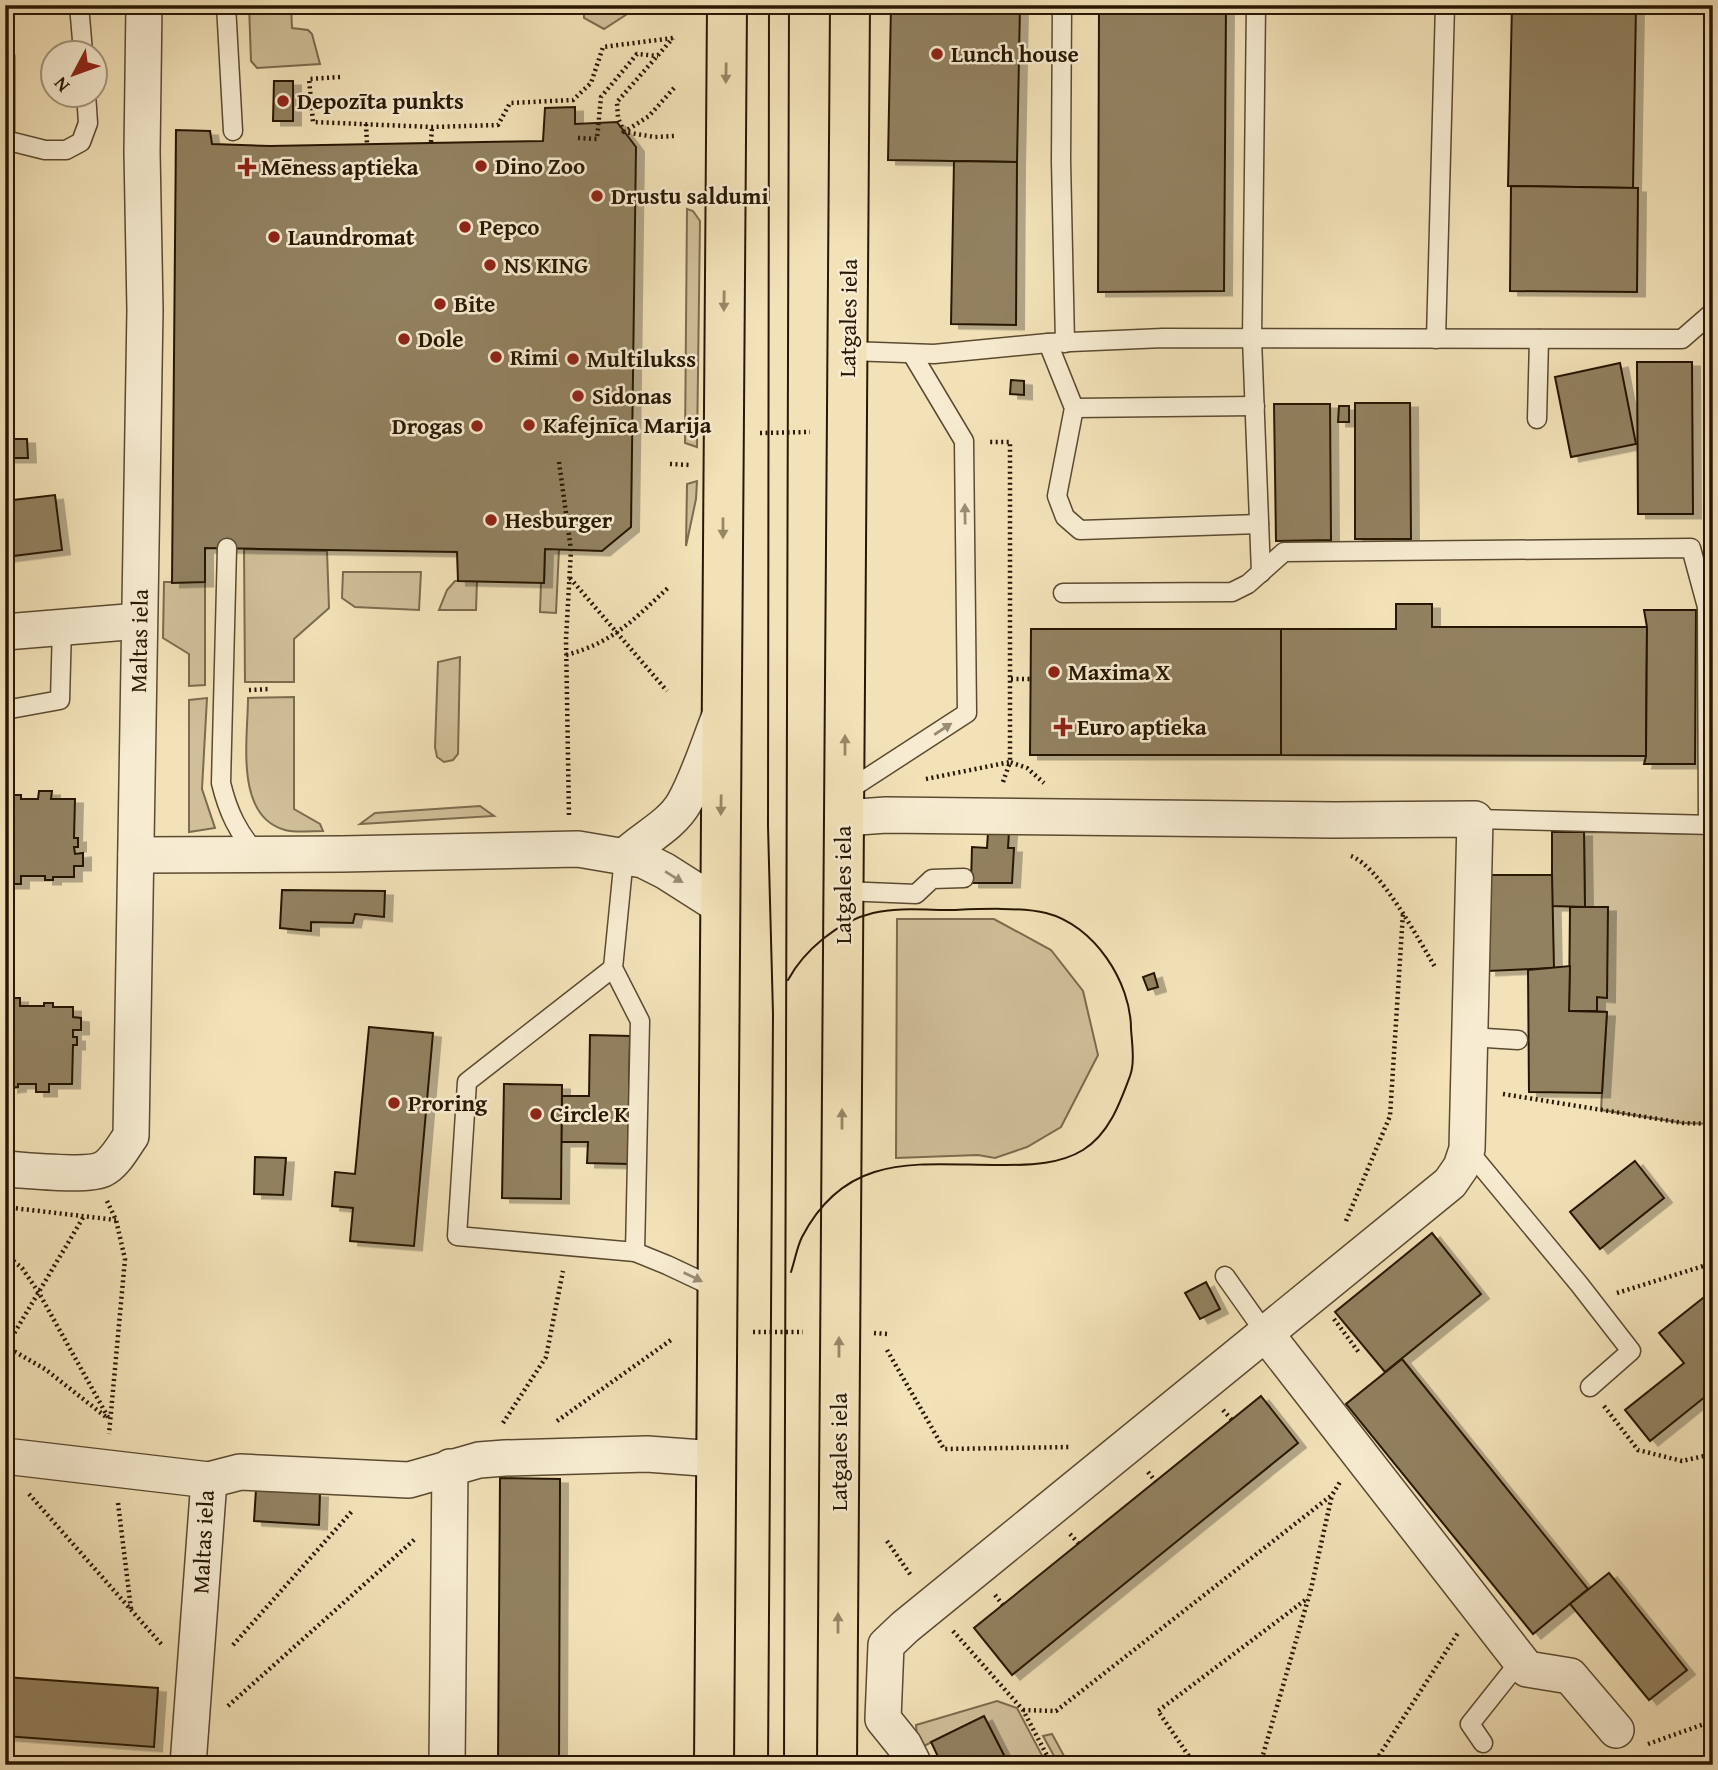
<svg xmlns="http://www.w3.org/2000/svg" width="1718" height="1770" font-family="'Gentium Book Plus',serif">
<defs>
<filter id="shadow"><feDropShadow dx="8" dy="4.5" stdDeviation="0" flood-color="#0004"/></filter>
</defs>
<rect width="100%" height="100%" fill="#f3e2b8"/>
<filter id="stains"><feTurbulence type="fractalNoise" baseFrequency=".00286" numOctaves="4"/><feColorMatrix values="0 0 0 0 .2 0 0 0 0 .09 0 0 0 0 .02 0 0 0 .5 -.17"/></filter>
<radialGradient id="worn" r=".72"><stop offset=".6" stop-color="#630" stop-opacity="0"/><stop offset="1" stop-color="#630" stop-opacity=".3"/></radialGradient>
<g fill="#d0bf99" stroke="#7c6b4e" stroke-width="2">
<polygon points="249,5 291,5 292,28 308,30 312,34 320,64 257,68 251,61"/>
<polygon points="584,5 641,5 604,29 584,18"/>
<polygon points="687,209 693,211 700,221 697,447 685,443"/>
<polygon points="697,481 696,499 686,546 687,484"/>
<polygon points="244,549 327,551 329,608 294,639 294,682 245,682"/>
<polygon points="545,549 559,549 556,613 540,612 541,583 544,583"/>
<polygon points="343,572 421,572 419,610 355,607 342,598"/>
<polygon points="455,581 477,581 476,610 439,610 447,590"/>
<polygon points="164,582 205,582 205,685 189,686 189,654 163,638"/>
<polygon points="460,657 458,754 453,760 444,762 437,757 435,747 438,662"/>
<path d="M 294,697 L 294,809 L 320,824 L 323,831 C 311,831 296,833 285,830 C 234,816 248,738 248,698 Z"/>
<polygon points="207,698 202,789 215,828 189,832 189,700"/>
<polygon points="480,806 494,816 360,824 375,813"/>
<polygon points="1584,832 1713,834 1713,1124 1683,1123 1601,1110 1607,1012 1597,1011 1597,997 1606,998 1607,907 1585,907"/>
<polygon points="897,919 994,919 1051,950 1083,991 1098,1055 1061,1127 1027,1147 995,1158 978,1155 896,1158"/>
<polygon points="997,1701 1017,1708 1047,1765 1009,1765 984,1716 918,1749 916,1725"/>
<polygon points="1052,1734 1069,1765 1059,1765 1043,1736"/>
</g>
<g fill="#928161" stroke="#281702" stroke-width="2" filter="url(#shadow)">
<polygon points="891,5 1020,5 1017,162 888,160"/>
<polygon points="1099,5 1226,5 1224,291 1098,292"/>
<polygon points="1512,5 1636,5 1633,188 1508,186"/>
<polygon points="274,81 293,81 293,121 273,121"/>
<polygon points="575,107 575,124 617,122 636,147 631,527 602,551 545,549 544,583 458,581 457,552 205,548 205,582 172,583 176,130 210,131 212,144 270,146 543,141 545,108"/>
<polygon points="954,161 1017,162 1016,325 951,324"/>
<polygon points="1511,186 1638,188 1637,292 1510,291"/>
<polygon points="1637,362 1692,362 1693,514 1638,514"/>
<polygon points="1620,363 1636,444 1571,457 1555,377"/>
<polygon points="1011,380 1024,381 1024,395 1010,394"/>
<polygon points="1355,403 1410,403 1411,539 1355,539"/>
<polygon points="1274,404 1330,404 1331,540 1276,541"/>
<polygon points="1339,406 1349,406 1349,422 1338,422"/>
<polygon points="5,439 27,439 28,458 5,458"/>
<polygon points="55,495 62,550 5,557 5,501"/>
<polygon points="1396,604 1432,604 1432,627 1647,627 1646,756 1281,755 1281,629 1396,629"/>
<polygon points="1644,610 1696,610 1695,764 1644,764 1646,756 1647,627"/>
<polygon points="1031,629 1281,629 1281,755 1030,755"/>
<polygon points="5,791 6,799 12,799 12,795 21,795 21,799 38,799 39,791 52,791 51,799 75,799 74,838 78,838 78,847 74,847 75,854 83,853 83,866 74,866 74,877 53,877 53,880 45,880 45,876 21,876 21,884 8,884 9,876 5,876"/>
<polygon points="988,832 1009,832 1008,848 1014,848 1012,883 971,883 972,847 987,848"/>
<polygon points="1552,832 1584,832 1585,907 1552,906"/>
<polygon points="1489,875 1552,875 1554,968 1488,971"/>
<polygon points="282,890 385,891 384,917 355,914 353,923 311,922 311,931 280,928"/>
<polygon points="1570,907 1608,907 1607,998 1597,997 1597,1011 1569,1011"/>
<polygon points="1570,966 1569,1011 1607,1012 1602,1093 1529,1092 1528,970"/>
<polygon points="1154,973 1158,987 1148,990 1143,977"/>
<polygon points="7,998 20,998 20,1006 44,1006 44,1003 53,1003 53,1007 73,1007 73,1017 81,1018 81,1030 73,1030 73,1037 77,1037 77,1045 73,1045 72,1084 49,1084 49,1092 36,1092 36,1084 18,1084 18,1087 10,1088 10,1083 5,1083 5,1006 8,1006"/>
<polygon points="369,1027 433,1033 414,1246 350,1241 353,1208 332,1206 335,1172 355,1174"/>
<polygon points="590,1035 630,1036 628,1164 587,1163 588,1142 561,1142 562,1096 589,1096"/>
<polygon points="504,1084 562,1085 561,1199 502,1198"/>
<polygon points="255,1157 286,1158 283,1195 254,1194"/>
<polygon points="1635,1161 1664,1198 1600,1249 1570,1212"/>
<polygon points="1432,1233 1481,1294 1385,1372 1335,1312"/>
<polygon points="1206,1282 1220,1309 1200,1319 1185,1293"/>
<polygon points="1713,1290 1713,1394 1711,1392 1650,1441 1625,1410 1684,1363 1659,1333"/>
<polygon points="1402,1359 1588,1589 1533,1634 1346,1404"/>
<polygon points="1261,1396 1298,1443 1012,1675 974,1628"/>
<polygon points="500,1478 560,1479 559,1765 498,1765"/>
<polygon points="256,1489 320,1493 319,1525 254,1521"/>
<polygon points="1609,1573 1687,1670 1649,1700 1570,1604"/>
<polygon points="5,1677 158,1688 154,1747 5,1736"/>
<polygon points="984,1716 1009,1765 942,1765 931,1742"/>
</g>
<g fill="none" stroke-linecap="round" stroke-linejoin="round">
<g stroke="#5b4a30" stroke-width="21">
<g id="service">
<polyline points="79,5 83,52"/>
<polyline points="226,5 233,131"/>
<polyline points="1062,5 1061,161 1065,343"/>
<polyline points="1256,5 1252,339 1261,573"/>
<polyline points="5,56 5,140"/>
<polyline points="5,140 45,150 66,150 81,142 88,123 86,94"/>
<polyline points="1436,339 1445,5"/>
<polyline points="1048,343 1074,408 1057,496 1065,517 1080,530 1259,524"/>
<polyline points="849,351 934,354 1048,343 1163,338 1682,339 1713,312"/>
<polyline points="1074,408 1255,406"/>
<polyline points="1537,419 1539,339"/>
<path d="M 227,548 L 221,783 C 228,812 238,833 258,855"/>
<polyline points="1063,593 1232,592 1248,584 1284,552 1691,548 1707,607 1708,825"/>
<polyline points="5,710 60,700 62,627"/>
<polyline points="844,793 967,713 964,441 912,354"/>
<polyline points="1475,819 1713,825"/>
<polyline points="624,857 613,968 640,1021 635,1252"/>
<polyline points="843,891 916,894 932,879 964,878"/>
<polyline points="613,968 467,1082 457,1236 635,1252 667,1265 718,1289"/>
<polyline points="1470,1037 1518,1040"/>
<polyline points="1467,1149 1579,1284 1631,1351 1590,1387"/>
<polyline points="1225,1276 1266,1334"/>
<polyline points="1483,1743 1470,1724 1520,1661"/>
</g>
</g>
<g stroke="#5b4a30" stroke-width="38">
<g id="minor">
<polyline points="5,632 139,621"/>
<polyline points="844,818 886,815 1334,820 1475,819 1467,1149 1461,1167 1450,1183 905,1627 886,1645 883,1719 904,1745 914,1765"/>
<polyline points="136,855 342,854 578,849 643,860 665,871 720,906"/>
<path d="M 624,857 C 642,839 671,826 684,803 C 698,779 710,740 721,713"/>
<path d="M 5,1169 C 25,1170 88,1177 103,1169 C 115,1163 123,1147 131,1136 L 145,310 L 142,152 L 144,5"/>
<polyline points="1266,1334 1527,1669 1570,1676 1616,1730"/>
<polyline points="5,1456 209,1480 240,1472 409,1480 479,1460 505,1458 647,1454 716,1459"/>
<polyline points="188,1765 209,1480"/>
<polyline points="447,1765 450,1467"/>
</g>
</g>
<g stroke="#281702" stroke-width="42">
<g id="trunk">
<polyline points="714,1765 727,5"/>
<polyline points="837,1765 850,5"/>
</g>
</g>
<g stroke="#281702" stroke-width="4.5" stroke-dasharray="2 3.5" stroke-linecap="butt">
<polyline points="340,77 309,79 313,122 432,127 498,125 510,103 573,100 591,83 603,47 673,38"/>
<polyline points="674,88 649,116 624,132 655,137 674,136"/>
<polyline points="366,124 367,144"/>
<polyline points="624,132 618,118 617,102 673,38"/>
<polyline points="578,138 597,139 601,97 637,54 658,56"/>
<polyline points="431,142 432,127"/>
<polyline points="760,433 810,432"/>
<polyline points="559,462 571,550 566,639 569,817"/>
<polyline points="670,464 690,465"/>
<polyline points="570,578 667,691"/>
<path d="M 566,655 C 613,643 634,619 669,587"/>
<polyline points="1011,679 1031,679"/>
<polyline points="249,690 270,689"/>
<polyline points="926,779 1010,762 1010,442 988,442"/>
<polyline points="1003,782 1010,762 1027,768 1044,783"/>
<path d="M 1351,856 C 1379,866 1419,940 1435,967"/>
<polyline points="1503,1094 1683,1123 1713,1124"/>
<polyline points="107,1201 116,1220 125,1259 109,1434"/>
<polyline points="5,1207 116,1220"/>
<polyline points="1346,1221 1390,1116 1403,913"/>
<polyline points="5,1254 22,1268 39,1293 109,1419"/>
<polyline points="1617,1293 1713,1263"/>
<polyline points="1334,1319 1360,1354"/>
<polyline points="753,1332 803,1332"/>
<polyline points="874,1333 887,1334"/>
<polyline points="5,1346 45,1369 106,1417"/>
<polyline points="6,1347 84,1216"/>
<polyline points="887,1350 944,1449 1070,1447"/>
<polyline points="1604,1406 1638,1450 1682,1461 1713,1454"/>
<polyline points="1223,1410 1232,1420"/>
<polyline points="557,1421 671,1340"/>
<polyline points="503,1423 546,1357 563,1271"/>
<polyline points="1148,1472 1156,1482"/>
<polyline points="29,1494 162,1645"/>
<polyline points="118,1503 131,1609"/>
<polyline points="1070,1534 1079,1544"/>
<polyline points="887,1541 912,1577"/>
<polyline points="995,1595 1003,1605"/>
<polyline points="953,1631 1023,1710 1052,1765"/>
<polyline points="233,1645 353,1510"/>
<polyline points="228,1706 415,1539"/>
<polyline points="1023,1710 1056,1711 1332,1495 1340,1482"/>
<polyline points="1648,1744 1713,1721"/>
<polyline points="1195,1765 1158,1711 1308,1598"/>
<polyline points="1260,1765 1311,1589 1332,1495"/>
<polyline points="1373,1765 1458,1633"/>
<polyline points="1591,1765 1603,1760"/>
</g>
<use href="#service" stroke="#f7ecd1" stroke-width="18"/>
<use href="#minor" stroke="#f7ecd1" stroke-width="35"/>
<use href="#trunk" stroke="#f3e2b8" stroke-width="38"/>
<g stroke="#281702" stroke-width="2">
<path d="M 788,980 C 804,950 839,921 873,913 C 897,907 926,910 952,910 C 978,909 1022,907 1046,913 C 1094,925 1131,982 1131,1029 C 1132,1043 1135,1063 1130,1076 C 1120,1103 1109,1134 1083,1150 C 1060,1164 1031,1165 1006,1165 C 923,1166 848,1148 802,1237 C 797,1247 795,1260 791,1272"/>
<polyline points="768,1765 773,1014 768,826 769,5"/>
<polyline points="784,1765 789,5"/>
</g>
</g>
<defs><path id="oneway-solid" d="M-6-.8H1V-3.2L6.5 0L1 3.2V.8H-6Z" transform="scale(1.75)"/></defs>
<g fill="#988766">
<use href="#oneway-solid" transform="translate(726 73) rotate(91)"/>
<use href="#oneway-solid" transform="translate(724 301) rotate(91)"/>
<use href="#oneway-solid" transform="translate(723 528) rotate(90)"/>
<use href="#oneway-solid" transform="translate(845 745) rotate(-90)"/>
<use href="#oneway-solid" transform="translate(721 805) rotate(91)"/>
<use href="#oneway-solid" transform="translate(842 1119) rotate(-90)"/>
<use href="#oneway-solid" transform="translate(839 1347) rotate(-90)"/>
<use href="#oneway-solid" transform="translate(838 1623) rotate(-90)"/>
</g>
<g fill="#9a8c74">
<use href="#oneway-solid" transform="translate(965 514) rotate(-91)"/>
<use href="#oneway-solid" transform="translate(943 729) rotate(-33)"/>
<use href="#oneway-solid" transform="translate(674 877) rotate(32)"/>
<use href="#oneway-solid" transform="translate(693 1277) rotate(26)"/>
</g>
<g fill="#8f2418" stroke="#f7ecd1" stroke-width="2.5">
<circle cx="937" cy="54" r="7"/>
<circle cx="283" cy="101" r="7"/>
<circle cx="481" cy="166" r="7"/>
<path d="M243.5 156.5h7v7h7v7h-7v7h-7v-7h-7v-7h7z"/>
<circle cx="597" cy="196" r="7"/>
<circle cx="465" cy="227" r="7"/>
<circle cx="274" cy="237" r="7"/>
<circle cx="490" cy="265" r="7"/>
<circle cx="440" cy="304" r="7"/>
<circle cx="404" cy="339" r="7"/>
<circle cx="496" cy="357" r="7"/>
<circle cx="573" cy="359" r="7"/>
<circle cx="578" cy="396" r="7"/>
<circle cx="529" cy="425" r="7"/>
<circle cx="477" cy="426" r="7"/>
<circle cx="491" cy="520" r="7"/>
<circle cx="1054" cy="672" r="7"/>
<path d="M1059.5 716.5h7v7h7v7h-7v7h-7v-7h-7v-7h7z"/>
<circle cx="394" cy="1103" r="7"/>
<circle cx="536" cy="1114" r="7"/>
</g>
<g text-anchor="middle" stroke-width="5" stroke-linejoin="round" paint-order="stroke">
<g font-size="23" font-weight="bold" fill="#281702" stroke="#f7ecd1" text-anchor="start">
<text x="951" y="62">Lunch house</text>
<text x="297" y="109">Depozīta punkts</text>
<text x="495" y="174">Dino Zoo</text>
<text x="261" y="175">Mēness aptieka</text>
<text x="611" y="204">Drustu saldumi</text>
<text x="479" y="235">Pepco</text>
<text x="288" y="245">Laundromat</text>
<text x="504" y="273">NS KING</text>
<text x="454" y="312">Bite</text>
<text x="418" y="347">Dole</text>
<text x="510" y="365">Rimi</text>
<text x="587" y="367">Multilukss</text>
<text x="592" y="404">Sidonas</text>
<text x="543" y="433">Kafejnīca Marija</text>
<text x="463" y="434" text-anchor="end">Drogas</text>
<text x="505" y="528">Hesburger</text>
<text x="1068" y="680">Maxima X</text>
<text x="1077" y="735">Euro aptieka</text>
<text x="408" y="1111">Proring</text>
<text x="550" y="1122">Circle K</text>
</g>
<g font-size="23" fill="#281702" stroke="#f7ecd1">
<text transform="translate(848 318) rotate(-89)" y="8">Latgales iela</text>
<text transform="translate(139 641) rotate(-89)" y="8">Maltas iela</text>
<text transform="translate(843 885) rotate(-90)" y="8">Latgales iela</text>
<text transform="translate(839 1452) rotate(-90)" y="8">Latgales iela</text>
<text transform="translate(203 1542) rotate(-87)" y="8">Maltas iela</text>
</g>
</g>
<rect width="1718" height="1770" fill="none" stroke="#f3e2b8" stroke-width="28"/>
<rect x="7" y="7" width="1704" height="1756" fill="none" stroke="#281702" stroke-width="3.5"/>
<rect x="14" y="14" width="1690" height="1742" fill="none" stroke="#281702" stroke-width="2"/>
<g transform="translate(74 74) rotate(229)"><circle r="33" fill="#f7ecd1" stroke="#a4977e" stroke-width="2"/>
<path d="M0-5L12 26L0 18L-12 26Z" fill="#8f2418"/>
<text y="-10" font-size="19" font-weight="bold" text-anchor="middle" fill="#281702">N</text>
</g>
<rect width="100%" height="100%" filter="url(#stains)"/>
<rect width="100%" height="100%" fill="url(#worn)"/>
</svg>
